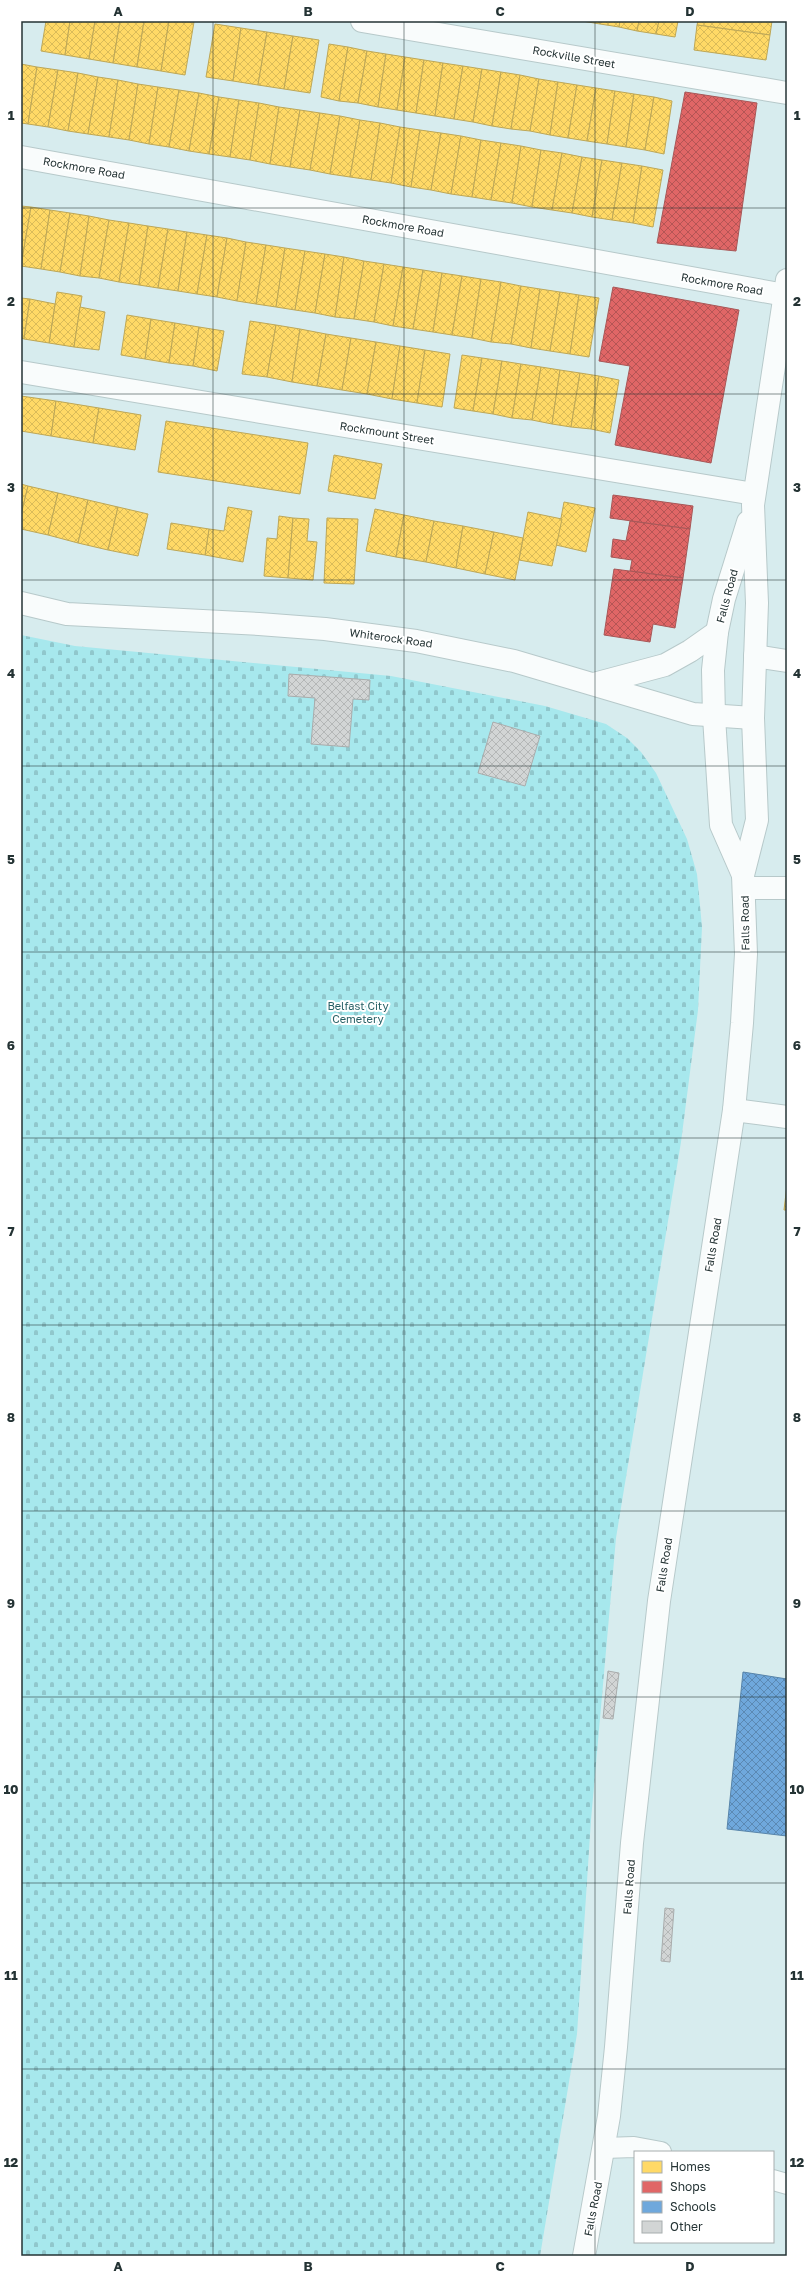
<svg xmlns="http://www.w3.org/2000/svg" width="808" height="2277" font-family="'Golos Text',sans-serif">
<defs>
<pattern id="cemetery-stones" width="16" height="16" patternUnits="userSpaceOnUse"><rect width="16" height="16" fill="#a7e8ed"/><path d="M2 7V4a2 2 0 0 1 4 0v3zM10 15v-3a2 2 0 0 1 4 0v3z" fill="#90c7cc"/></pattern>
<pattern id="homes-cross-hatch" width="8" height="8" patternUnits="userSpaceOnUse"><rect width="8" height="8" fill="#ffd966"/><path d="M0 0l8 8M0 8l8-8" fill="none" stroke="#dabb59"/></pattern>
<pattern id="shops-cross-hatch" width="8" height="8" patternUnits="userSpaceOnUse"><rect width="8" height="8" fill="#e06666"/><path d="M0 0l8 8M0 8l8-8" fill="none" stroke="#b55555"/></pattern>
<pattern id="schools-cross-hatch" width="8" height="8" patternUnits="userSpaceOnUse"><rect width="8" height="8" fill="#6fa8dc"/><path d="M0 0l8 8M0 8l8-8" fill="none" stroke="#5b89b3"/></pattern>
<pattern id="building-cross-hatch" width="8" height="8" patternUnits="userSpaceOnUse"><rect width="8" height="8" fill="#d2d5d5"/><path d="M0 0l8 8M0 8l8-8" fill="none" stroke="#b4b7b7"/></pattern>
</defs>
<rect width="100%" height="100%" fill="#d7ecee"/>
<polygon fill="url(#cemetery-stones)" points="21,635 75,646 391,676 545,706 606,724 627,738 641,752 656,773 687,839 697,874 702,927 698,1010 681,1142 616,1538 591,1820 577,2034 540,2256 21,2256"/>
<g fill="url(#homes-cross-hatch)" stroke="#bda757">
<polygon points="46,21 70,21 65,55 41,51"/>
<polygon points="70,21 95,21 89,59 65,55"/>
<polygon points="95,21 120,21 113,63 89,59"/>
<polygon points="120,21 144,21 137,67 113,63"/>
<polygon points="144,21 169,21 161,71 137,67"/>
<polygon points="169,21 194,22 185,75 161,71"/>
<polygon points="582,21 600,21 600,24"/>
<polygon points="600,21 620,21 619,27 600,24"/>
<polygon points="620,21 639,21 637,31 619,27"/>
<polygon points="639,21 659,21 656,34 637,31"/>
<polygon points="659,21 678,21 675,37 656,34"/>
<polygon points="698,21 772,21 770,35 697,25"/>
<polygon points="215,24 241,28 233,81 206,77"/>
<polygon points="697,25 770,35 766,60 694,50"/>
<polygon points="241,28 267,32 258,85 233,81"/>
<polygon points="267,32 293,36 284,89 258,85"/>
<polygon points="293,36 319,40 310,93 284,89"/>
<polygon points="329,44 348,47 339,101 321,97"/>
<polygon points="348,47 367,51 358,103 339,101"/>
<polygon points="367,51 386,54 378,107 358,103"/>
<polygon points="386,54 405,57 397,110 378,107"/>
<polygon points="405,57 424,60 416,113 397,110"/>
<polygon points="424,60 443,63 435,116 416,113"/>
<polygon points="443,63 463,66 454,119 435,116"/>
<polygon points="21,64 37,67 28,124 21,123"/>
<polygon points="463,66 482,69 473,122 454,119"/>
<polygon points="37,67 58,70 48,127 28,124"/>
<polygon points="482,69 501,72 492,126 473,122"/>
<polygon points="58,70 78,73 68,131 48,127"/>
<polygon points="501,72 520,75 511,129 492,126"/>
<polygon points="78,73 98,77 88,134 68,131"/>
<polygon points="520,75 539,79 530,131 511,129"/>
<polygon points="98,77 118,80 109,137 88,134"/>
<polygon points="539,79 558,82 550,135 530,131"/>
<polygon points="118,80 138,84 129,140 109,137"/>
<polygon points="558,82 577,85 568,138 550,135"/>
<polygon points="138,84 158,87 149,144 129,140"/>
<polygon points="577,85 596,88 587,141 568,138"/>
<polygon points="158,87 179,90 169,147 149,144"/>
<polygon points="596,88 615,91 607,144 587,141"/>
<polygon points="179,90 199,93 189,151 169,147"/>
<polygon points="615,91 634,94 626,147 607,144"/>
<polygon points="199,93 219,97 209,154 189,151"/>
<polygon points="634,94 654,97 645,150 626,147"/>
<polygon points="219,97 239,100 230,157 209,154"/>
<polygon points="654,97 672,101 664,154 645,150"/>
<polygon points="239,100 259,103 250,160 230,157"/>
<polygon points="259,103 279,107 270,164 250,160"/>
<polygon points="279,107 300,110 290,167 270,164"/>
<polygon points="300,110 320,113 310,170 290,167"/>
<polygon points="320,113 340,116 330,174 310,170"/>
<polygon points="340,116 360,120 350,177 330,174"/>
<polygon points="360,120 380,123 371,180 350,177"/>
<polygon points="380,123 400,127 391,183 371,180"/>
<polygon points="400,127 420,130 411,187 391,183"/>
<polygon points="420,130 441,133 431,190 411,187"/>
<polygon points="441,133 461,136 451,194 431,190"/>
<polygon points="461,136 481,140 472,197 451,194"/>
<polygon points="481,140 501,143 491,200 472,197"/>
<polygon points="501,143 521,146 512,203 491,200"/>
<polygon points="521,146 541,150 532,207 512,203"/>
<polygon points="541,150 562,153 552,210 532,207"/>
<polygon points="562,153 582,157 572,213 552,210"/>
<polygon points="582,157 602,160 592,217 572,213"/>
<polygon points="602,160 622,163 612,220 592,217"/>
<polygon points="622,163 642,166 633,223 612,220"/>
<polygon points="642,166 663,170 653,227 633,223"/>
<polygon points="21,206 31,207 21,266"/>
<polygon points="31,207 50,210 41,269 21,266"/>
<polygon points="50,210 70,213 60,272 41,269"/>
<polygon points="70,213 89,216 80,276 60,272"/>
<polygon points="89,216 109,220 99,278 80,276"/>
<polygon points="109,220 129,223 119,282 99,278"/>
<polygon points="129,223 148,226 139,285 119,282"/>
<polygon points="148,226 168,229 158,288 139,285"/>
<polygon points="168,229 187,232 178,291 158,288"/>
<polygon points="187,232 207,235 197,294 178,291"/>
<polygon points="207,235 227,238 217,297 197,294"/>
<polygon points="227,238 246,242 237,301 217,297"/>
<polygon points="246,242 266,245 256,304 237,301"/>
<polygon points="266,245 285,248 276,307 256,304"/>
<polygon points="285,248 305,251 295,310 276,307"/>
<polygon points="305,251 325,254 315,313 295,310"/>
<polygon points="325,254 344,257 335,317 315,313"/>
<polygon points="344,257 364,261 354,319 335,317"/>
<polygon points="364,261 384,264 374,322 354,319"/>
<polygon points="384,264 403,267 393,326 374,322"/>
<polygon points="403,267 423,270 413,329 393,326"/>
<polygon points="423,270 442,273 433,332 413,329"/>
<polygon points="442,273 462,276 452,335 433,332"/>
<polygon points="462,276 481,279 472,338 452,335"/>
<polygon points="481,279 501,282 491,342 472,338"/>
<polygon points="501,282 521,286 511,344 491,342"/>
<polygon points="521,286 540,289 531,348 511,344"/>
<polygon points="540,289 560,292 550,351 531,348"/>
<polygon points="57,292 82,296 74,347 49,343"/>
<polygon points="560,292 579,295 570,354 550,351"/>
<polygon points="579,295 599,298 589,357 570,354"/>
<polygon points="21,298 30,299 24,339 21,338"/>
<polygon points="30,299 55,304 49,343 24,339"/>
<polygon points="80,307 105,312 99,350 74,347"/>
<polygon points="127,315 151,319 145,359 121,355"/>
<polygon points="151,319 175,323 169,363 145,359"/>
<polygon points="250,321 276,325 267,377 242,374"/>
<polygon points="175,323 199,327 193,366 169,363"/>
<polygon points="276,325 300,329 292,382 267,377"/>
<polygon points="199,327 224,331 217,371 193,366"/>
<polygon points="300,329 326,334 317,386 292,382"/>
<polygon points="326,334 351,338 342,390 317,386"/>
<polygon points="351,338 376,342 367,394 342,390"/>
<polygon points="376,342 400,346 392,399 367,394"/>
<polygon points="400,346 425,350 417,403 392,399"/>
<polygon points="425,350 450,354 442,407 417,403"/>
<polygon points="462,355 482,358 473,411 454,408"/>
<polygon points="482,358 502,361 493,414 473,411"/>
<polygon points="502,361 521,364 512,418 493,414"/>
<polygon points="521,364 541,367 532,420 512,418"/>
<polygon points="541,367 560,370 552,424 532,420"/>
<polygon points="560,370 580,373 571,427 552,424"/>
<polygon points="580,373 599,376 591,429 571,427"/>
<polygon points="599,376 619,380 610,433 591,429"/>
<polygon points="21,396 56,401 51,436 21,431"/>
<polygon points="56,401 99,408 93,443 51,436"/>
<polygon points="99,408 141,415 135,450 93,443"/>
<polygon points="166,421 308,443 300,494 158,472"/>
<polygon points="334,455 382,464 375,499 328,491"/>
<polygon points="21,484 28,486 21,515"/>
<polygon points="28,486 58,493 48,535 21,529 21,515"/>
<polygon points="58,493 88,500 78,543 48,535"/>
<polygon points="88,500 118,507 108,550 78,543"/>
<polygon points="564,502 595,508 586,552 556,545"/>
<polygon points="118,507 148,514 138,556 108,550"/>
<polygon points="228,507 252,511 243,562 205,555 209,529 224,531"/>
<polygon points="375,509 404,515 396,557 366,551"/>
<polygon points="528,512 562,519 552,566 519,560"/>
<polygon points="404,515 434,521 426,562 396,557"/>
<polygon points="279,516 293,518 288,578 264,576 267,538 277,539"/>
<polygon points="293,518 309,519 307,541 317,542 313,580 288,578"/>
<polygon points="327,518 358,519 354,584 324,583"/>
<polygon points="434,521 463,526 456,568 426,562"/>
<polygon points="171,523 209,529 205,555 167,549"/>
<polygon points="463,526 494,532 485,574 456,568"/>
<polygon points="494,532 523,538 515,580 485,574"/>
<polygon points="787,1185 787,1210 784,1210"/>
</g>
<g fill="url(#shops-cross-hatch)" stroke="#a85757">
<polygon points="685,92 757,103 736,251 657,243"/>
<polygon points="613,287 739,310 711,463 615,445 630,366 599,361"/>
<polygon points="613,495 693,506 690,529 610,518"/>
<polygon points="630,521 690,529 683,578 630,571 632,560 611,557 613,539 626,541"/>
<polygon points="614,569 683,578 675,628 653,624 650,642 604,635"/>
</g>
<polygon fill="url(#schools-cross-hatch)" stroke="#5885aa" points="743,1672 787,1679 787,1836 727,1829"/>
<g fill="url(#building-cross-hatch)" stroke="#a9acac">
<polygon points="289,674 370,680 369,700 353,699 349,747 311,744 315,698 288,696"/>
<polygon points="493,722 540,736 525,786 478,773"/>
<polygon points="608,1671 619,1673 613,1719 603,1718"/>
<polygon points="665,1908 674,1909 670,1962 661,1961"/>
</g>
<g fill="none" stroke-linecap="round" stroke-linejoin="round">
<g stroke="#b7c9ca" stroke-width="22">
<g id="service">
<polyline points="604,2148 634,2147 661,2152"/>
<polyline points="773,2180 787,2184"/>
</g>
</g>
<g stroke="#b7c9ca" stroke-width="24">
<g id="minor">
<polyline points="362,21 787,93"/>
<polyline points="21,157 785,295"/>
<polyline points="21,372 754,494"/>
<polyline points="755,656 787,661"/>
<polyline points="744,888 787,888"/>
<polyline points="734,1110 787,1117"/>
</g>
</g>
<g stroke="#b7c9ca" stroke-width="24">
<g id="tertiary">
<polyline points="21,603 67,614 259,624 325,629 416,641 514,661 693,714 753,718"/>
<polyline points="594,684 665,665 690,651 717,632"/>
</g>
</g>
<g stroke="#b7c9ca" stroke-width="24">
<g id="primary">
<polyline points="743,875 721,825 714,717 713,670 717,632 724,599 748,522"/>
<polyline points="584,2256 609,2116 616,2047 632,1843 659,1601 734,1110 742,1023 746,954 743,875 757,820 753,718 757,603 753,505 787,280"/>
</g>
</g>
<use href="#service" stroke="#f9fcfc" stroke-width="20"/>
<use href="#minor" stroke="#f9fcfc" stroke-width="22"/>
<use href="#tertiary" stroke="#f9fcfc" stroke-width="22"/>
<use href="#primary" stroke="#f9fcfc" stroke-width="22"/>
</g>
<path fill="none" stroke="#243334" stroke-width="1" stroke-opacity="0.55" d="M 213,21 L 213,2256M 404,21 L 404,2256M 595,21 L 595,2256M 21,208 L 787,208M 21,394 L 787,394M 21,580 L 787,580M 21,766 L 787,766M 21,952 L 787,952M 21,1138 L 787,1138M 21,1325 L 787,1325M 21,1511 L 787,1511M 21,1697 L 787,1697M 21,1883 L 787,1883M 21,2069 L 787,2069"/>
<g text-anchor="middle" stroke-width="4" stroke-linejoin="round" paint-order="stroke">
<g font-size="11" fill="#243334" stroke="#fff">
<text transform="translate(574 57) rotate(10)" y="4">Rockville Street</text>
<text transform="translate(84 168) rotate(10)" y="4">Rockmore Road</text>
<text transform="translate(403 226) rotate(10)" y="4">Rockmore Road</text>
<text transform="translate(722 284) rotate(10)" y="4">Rockmore Road</text>
<text transform="translate(387 433) rotate(9)" y="4">Rockmount Street</text>
<text transform="translate(727 596) rotate(-75)" y="4">Falls Road</text>
<text transform="translate(391 638) rotate(8)" y="4">Whiterock Road</text>
<text transform="translate(745 923) rotate(-91)" y="4">Falls Road</text>
<text transform="translate(713 1245) rotate(-80)" y="4">Falls Road</text>
<text transform="translate(664 1565) rotate(-81)" y="4">Falls Road</text>
<text transform="translate(629 1887) rotate(-86)" y="4">Falls Road</text>
<text transform="translate(593 2209) rotate(-79)" y="4">Falls Road</text>
</g>
<g font-size="11" fill="#286166" stroke="#fff">
<text x="358" y="1010">Belfast City<tspan x="358" dy="13">Cemetery</tspan></text>
</g>
</g>
<rect width="808" height="2277" fill="none" stroke="#ffffff" stroke-width="44"/>
<rect x="634" y="2151" width="140" height="92" fill="#ffffff" stroke="#a7adae"/>
<rect x="642" y="2161" width="20" height="12" fill="#ffd966" stroke="#a7adae"/>
<text x="670" y="2171" font-size="12" fill="#243334">Homes</text>
<rect x="642" y="2181" width="20" height="12" fill="#e06666" stroke="#a7adae"/>
<text x="670" y="2191" font-size="12" fill="#243334">Shops</text>
<rect x="642" y="2201" width="20" height="12" fill="#6fa8dc" stroke="#a7adae"/>
<text x="670" y="2211" font-size="12" fill="#243334">Schools</text>
<rect x="642" y="2221" width="20" height="12" fill="#d2d5d5" stroke="#a7adae"/>
<text x="670" y="2231" font-size="12" fill="#243334">Other</text>
<rect x="22" y="22" width="764" height="2233" fill="none" stroke="#243334" stroke-width="1.5"/>
<g font-size="13" text-anchor="middle" font-weight="bold" fill="#243334">
<text x="118" y="16">A</text>
<text x="308" y="16">B</text>
<text x="500" y="16">C</text>
<text x="690" y="16">D</text>
<text x="11" y="120">1</text>
<text x="797" y="120">1</text>
<text x="11" y="306">2</text>
<text x="797" y="306">2</text>
<text x="11" y="492">3</text>
<text x="797" y="492">3</text>
<text x="11" y="678">4</text>
<text x="797" y="678">4</text>
<text x="11" y="864">5</text>
<text x="797" y="864">5</text>
<text x="11" y="1050">6</text>
<text x="797" y="1050">6</text>
<text x="11" y="1236">7</text>
<text x="797" y="1236">7</text>
<text x="11" y="1422">8</text>
<text x="797" y="1422">8</text>
<text x="11" y="1608">9</text>
<text x="797" y="1608">9</text>
<text x="11" y="1794">10</text>
<text x="797" y="1794">10</text>
<text x="11" y="1980">11</text>
<text x="797" y="1980">11</text>
<text x="11" y="2167">12</text>
<text x="797" y="2167">12</text>
<text x="118" y="2271">A</text>
<text x="308" y="2271">B</text>
<text x="500" y="2271">C</text>
<text x="690" y="2271">D</text>
</g>
</svg>
